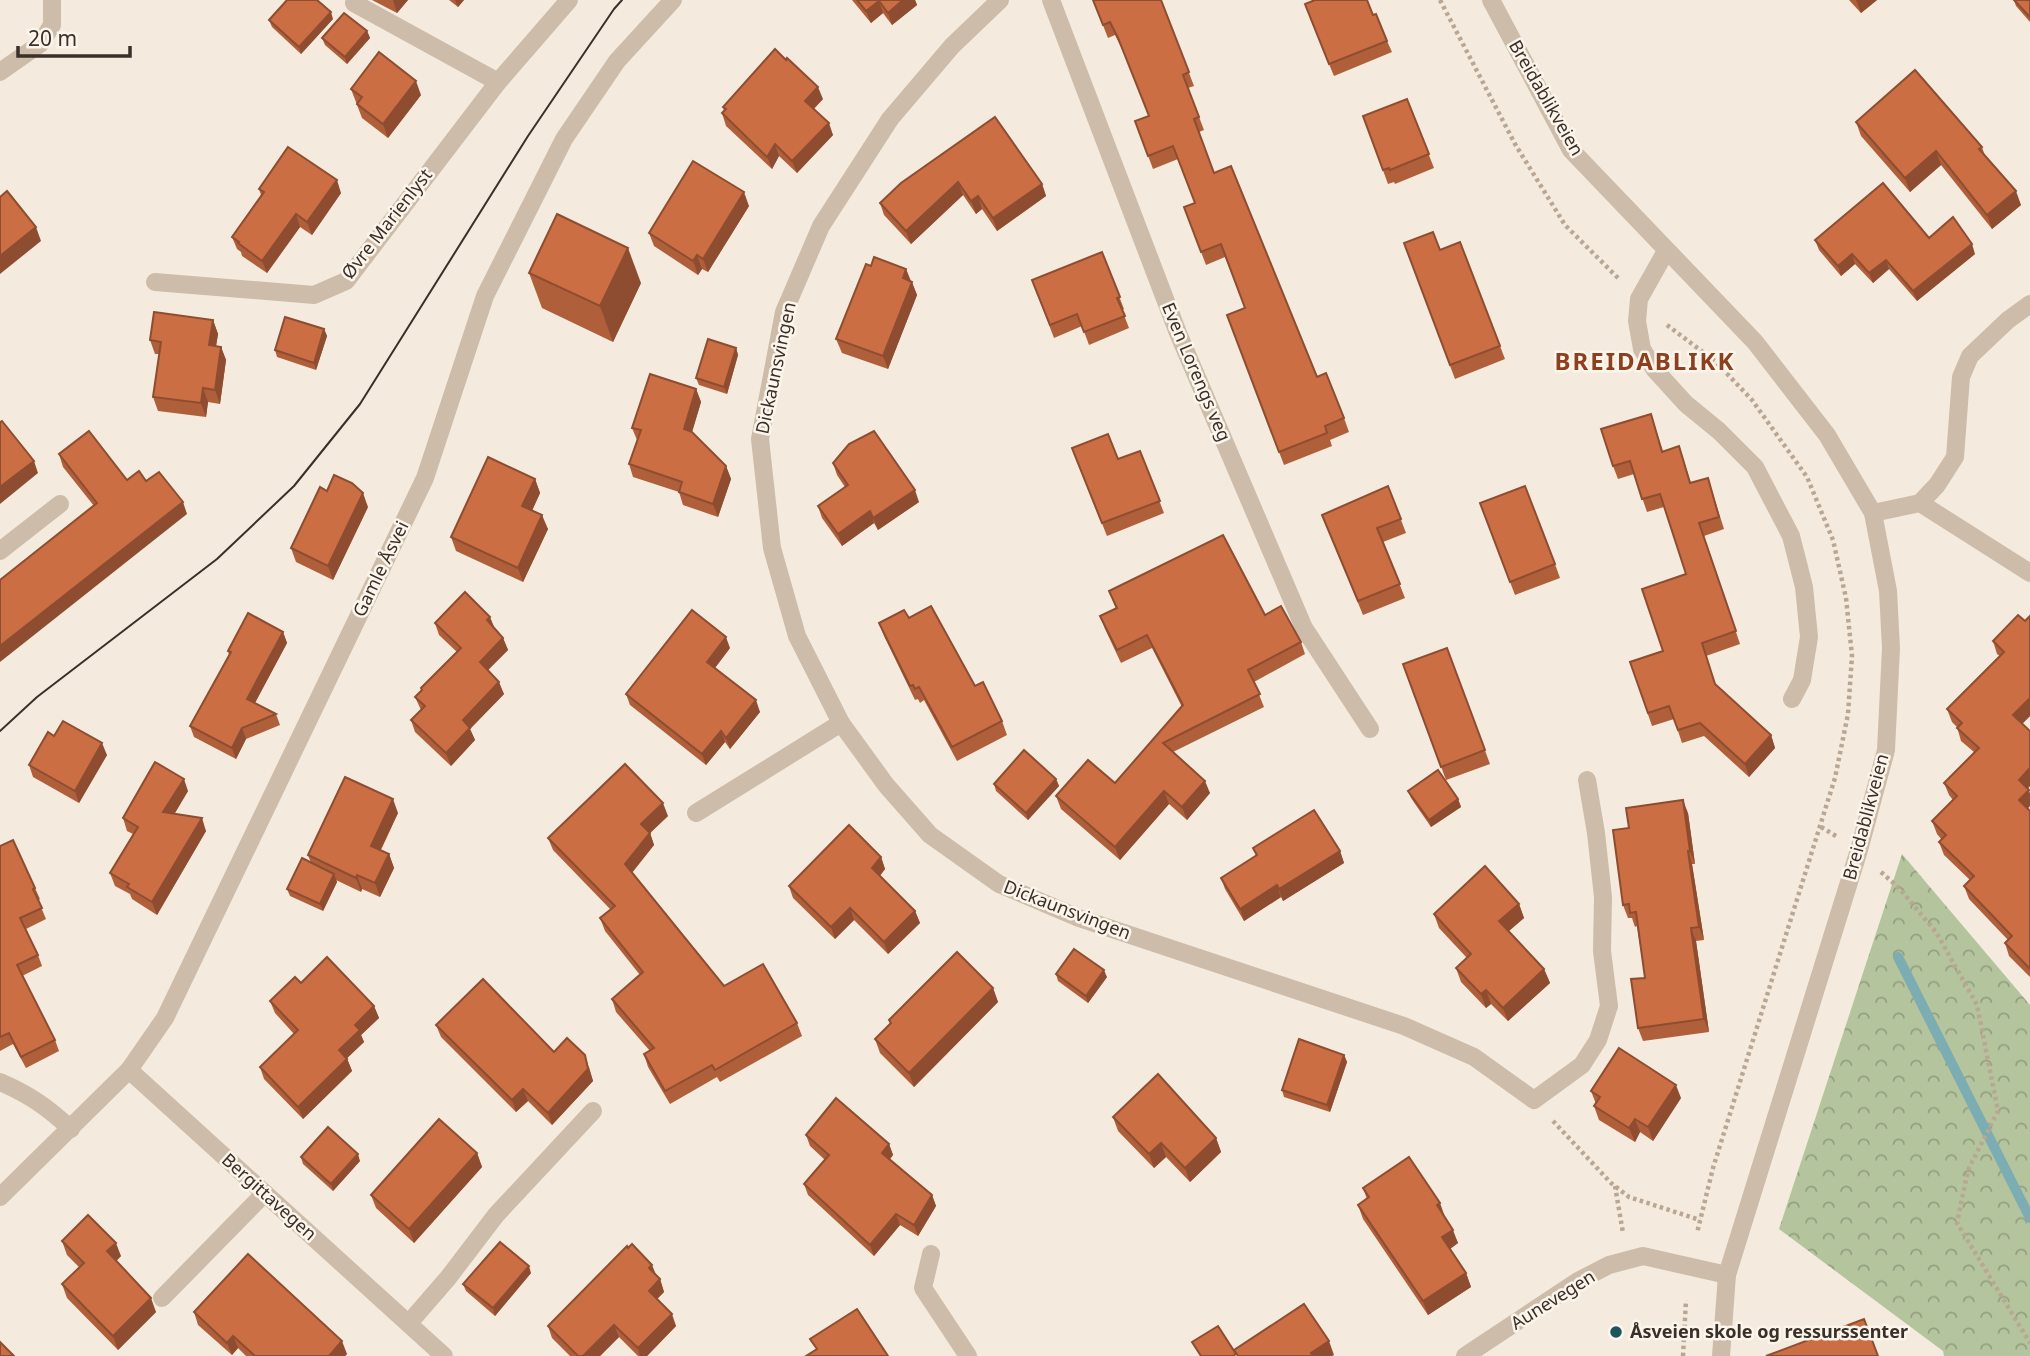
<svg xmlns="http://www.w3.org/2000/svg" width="2030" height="1356" font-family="'Noto Sans',sans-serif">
<defs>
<pattern id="forest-crowns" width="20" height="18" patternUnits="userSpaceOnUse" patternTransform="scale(1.75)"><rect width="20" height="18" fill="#b4c49d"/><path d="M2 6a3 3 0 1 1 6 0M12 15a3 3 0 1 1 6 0" fill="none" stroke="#93a080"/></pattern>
</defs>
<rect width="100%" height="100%" fill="#f4ebde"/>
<polygon fill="url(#forest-crowns)" points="1902,854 2030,1005 2030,1356 1944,1356 1943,1351 1779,1229"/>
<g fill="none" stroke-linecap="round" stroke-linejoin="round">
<polyline stroke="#7badb3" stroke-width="10" points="1898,957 2030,1218"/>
<g stroke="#b9a693" stroke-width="4.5" stroke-dasharray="3.5 3.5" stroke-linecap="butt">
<polyline points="1440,0 1515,144 1565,225 1620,280"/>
<polyline points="1667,325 1716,362 1752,400 1807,477 1833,540 1846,598 1852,656 1848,714 1835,778 1713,1168 1697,1233"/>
<polyline points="1821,827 1836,836"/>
<polyline points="1881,872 1899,888 1936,932 1977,1005 1998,1111 1968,1170 1957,1223 2030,1343"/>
<polyline points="1553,1121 1611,1183 1629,1197 1700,1220"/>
<polyline points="1615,1186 1623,1233"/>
<polyline points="1683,1356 1686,1300"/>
</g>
<g stroke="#cdbca9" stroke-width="18">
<polyline points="354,3 498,82"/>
<polyline points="1666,251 1639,299 1637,321 1642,349 1655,370 1686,404 1719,431 1755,467 1791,536 1804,587 1809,637 1802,680 1792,699"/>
<polyline points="0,551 60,504"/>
<polyline points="696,813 841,723"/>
<path d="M 0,1082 C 30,1095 47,1107 71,1129"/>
<polyline points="931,1254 923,1288 968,1356"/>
<polyline points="162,1298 265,1193"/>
<polyline points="409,1323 448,1278 496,1215 593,1111"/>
</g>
<g stroke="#cdbca9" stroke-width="18">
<polyline points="1000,0 952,46 890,119 821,226 784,312 760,439 772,548 797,636 841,723 886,785 930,835 999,884 1079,918 1404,1026 1474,1057 1534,1100 1582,1065 1598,1040 1609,1006 1602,951 1603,897 1596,833 1587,780"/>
<polyline points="1051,0 1178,333 1304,628 1370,729"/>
<polyline points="0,72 40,44 52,25 52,0"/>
<polyline points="155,282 314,295 346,281 498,82 569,0"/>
<polyline points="1920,503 2030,573"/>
<polyline points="1873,513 1920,503 1937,485 1955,457 1961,377 1970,356 2008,320 2030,304"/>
<polyline points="129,1070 444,1356"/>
<polyline points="0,1197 129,1070 165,1018 425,478 485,296 564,139 617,61 673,0"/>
<polyline points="1465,1356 1578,1281 1609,1265 1643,1256 1727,1275"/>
</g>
<polyline stroke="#cdbca9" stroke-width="18" points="1491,0 1571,150 1755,342 1827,435 1873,513 1888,591 1891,648 1886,750 1859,850 1727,1275 1721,1356"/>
<polyline stroke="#3a2f29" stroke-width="2" points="0,731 37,697 217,559 294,486 360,404 528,136 614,9 622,0"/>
</g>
<g fill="#af5f3a">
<polygon points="372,0 408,0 397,13"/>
<polygon points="449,0 464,0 458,7"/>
<polygon points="852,0 915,0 917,5 892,25 883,13 871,23"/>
<polygon points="1093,0 1161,0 1194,86 1188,88 1204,130 1199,132 1214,173 1317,377 1344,418 1349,432 1330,440 1332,446 1284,465 1227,315 1245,308 1225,257 1206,265 1184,207 1195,203 1178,159 1153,169 1135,121 1149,116 1123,51 1115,35 1108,38"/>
<polygon points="1849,0 1877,0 1861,13"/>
<polygon points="2014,0 2030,0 2030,22 2016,6"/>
<polygon points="1309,16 1387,41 1392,52 1334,76"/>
<polygon points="333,19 301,54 272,27 269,20"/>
<polygon points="367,31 370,38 347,64 325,45 322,38"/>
<polygon points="351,89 421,95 388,138 362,118"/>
<polygon points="823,99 814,109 833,135 797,173 779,156 772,169 726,126 722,113 724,111 723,107"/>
<polygon points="1407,99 1434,168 1395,184 1394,182 1388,184 1363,116"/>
<polygon points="1856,122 1982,147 1985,156 2021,205 1992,229 1941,165 1910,192 1861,136"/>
<polygon points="901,183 1042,184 1046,196 997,231 982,209 976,214 963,195 911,244 884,215 880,203"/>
<polygon points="259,189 341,193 312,235 300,227 267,273 242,256 241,252 237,249 232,237 261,195"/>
<polygon points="749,206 708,272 702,269 698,275 654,246 649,233"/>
<polygon points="1929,238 1975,254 1917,301 1889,269 1873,283 1855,264 1841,276 1819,250 1815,240"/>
<polygon points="1460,242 1505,359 1455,379 1404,243 1440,250"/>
<polygon points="1102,252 1124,309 1122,310 1129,328 1089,345 1082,326 1054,338 1032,280"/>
<polygon points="871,266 906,269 917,295 888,369 842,353 836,339"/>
<polygon points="529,273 641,283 613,342 542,308"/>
<polygon points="213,320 218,334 216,346 221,347 226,360 220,404 208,402 206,417 158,411 153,397 159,354 155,354 150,340"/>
<polygon points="324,329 327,336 316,370 277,357 275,350"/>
<polygon points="736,348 738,355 727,394 699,385 696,378"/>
<polygon points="696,389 701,402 692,432 726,466 731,479 718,517 683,505 679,492 633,477 629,464 637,440 632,428"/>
<polygon points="1655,427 1663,451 1679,446 1691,483 1712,491 1724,529 1704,536 1740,644 1706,656 1716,685 1771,735 1775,748 1749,777 1704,736 1682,743 1674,719 1652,726 1630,662 1663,651 1686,574 1664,507 1647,512 1634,474 1618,479 1613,466"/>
<polygon points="1072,448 1118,459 1140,451 1164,513 1107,536"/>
<polygon points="59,454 127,480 146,481 187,514 94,506 63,467"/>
<polygon points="833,463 919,502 878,530 874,523 842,546 822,518 818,506 845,487 837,475"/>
<polygon points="535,479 540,493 532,510 548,529 523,582 456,551 451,537"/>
<polygon points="1388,486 1406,533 1383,542 1405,598 1363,615 1322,515"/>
<polygon points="1480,503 1555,564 1560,578 1515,595"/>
<polygon points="368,507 333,580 296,562 291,548"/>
<polygon points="1109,591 1265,615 1301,642 1305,654 1254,682 1264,707 1173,752 1210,793 1187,820 1169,804 1120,860 1061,809 1056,796 1115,783 1182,707 1152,648 1121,663 1105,629 1100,616 1116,609"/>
<polygon points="2030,616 2030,716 2022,724 2030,731 2030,786 2027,789 2030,794 2030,806 2028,808 2030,811 2030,977 2009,956 2005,943 2008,940 1969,899 1964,886 1970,880 1944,855 1939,842 1942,840 1937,834 1932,821 1953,800 1949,795 1944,783 1974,752 1961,741 1957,727 1952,722 1947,709 2000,656 1997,654 1993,641 2025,621"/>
<polygon points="909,618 975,686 1002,721 1007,735 957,761 924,700 920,703 918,699 915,700 884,636 879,623"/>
<polygon points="435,623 495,628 503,638 508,650 488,670 504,694 470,729 475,740 451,766 415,732 411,720 421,710 415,697 422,691 421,688 457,652 439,635"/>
<polygon points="283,632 287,643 255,703 276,714 280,725 246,739 236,759 194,737 190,726 229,655 228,651"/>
<polygon points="730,648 715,668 760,712 730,749 725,742 706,765 630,705 626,694"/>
<polygon points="1447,648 1490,764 1446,780 1403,664"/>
<polygon points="54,736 107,755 79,803 33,777 29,765"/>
<polygon points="1056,779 1059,786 1028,820 996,791 994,784"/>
<polygon points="188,791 174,814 206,831 157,915 132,899 130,894 115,886 110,873 133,834 127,831 123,818"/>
<polygon points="1408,791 1458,799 1461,807 1431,827 1411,798"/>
<polygon points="398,813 381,850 389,854 394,868 380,897 362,889 361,892 336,880 337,882 323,911 290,896 287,889 311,863 308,855"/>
<polygon points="1688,813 1695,864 1692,864 1704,940 1696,941 1709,1032 1643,1041 1638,1028 1645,978 1637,926 1635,927 1632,918 1628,918 1623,905 1629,828"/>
<polygon points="668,816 650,833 654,845 632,873 724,986 797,1023 802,1036 720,1082 717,1077 670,1104 648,1067 644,1054 650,1051 616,1012 612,999 640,975 605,931 600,918 611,910 553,850 548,838"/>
<polygon points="0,846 35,888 40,899 38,900 46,919 26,929 38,955 42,966 22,976 55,1040 59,1051 26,1068 13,1044 0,1051"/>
<polygon points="1253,848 1340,851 1344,863 1283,901 1281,897 1244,921 1225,889 1221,878 1256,856"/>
<polygon points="881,857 885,869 880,876 915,911 920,923 888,954 854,920 835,939 793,898 789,886"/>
<polygon points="1519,904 1524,918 1509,931 1544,969 1550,983 1508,1021 1491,1004 1486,1008 1461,982 1456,968 1467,958 1439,928 1434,914"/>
<polygon points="1056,974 1107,977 1088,1003 1058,981"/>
<polygon points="301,983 374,1006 379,1018 361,1035 364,1042 347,1058 352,1071 303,1119 264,1079 260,1067 294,1034 275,1013 270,1001"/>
<polygon points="993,988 998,1002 914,1087 880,1053 875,1039 890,1024 889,1020"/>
<polygon points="436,1025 554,1052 589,1067 593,1081 552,1125 528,1101 516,1112 441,1037"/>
<polygon points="1344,1055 1347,1062 1330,1112 1284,1097 1282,1090"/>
<polygon points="1591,1091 1681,1098 1653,1141 1640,1132 1635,1142 1599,1120 1594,1106 1596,1104"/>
<polygon points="1113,1117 1216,1138 1221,1152 1190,1182 1166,1157 1154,1168 1118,1131"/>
<polygon points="806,1135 889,1144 893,1155 890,1159 932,1195 936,1206 918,1236 900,1225 874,1256 808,1195 804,1184 825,1160 810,1146"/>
<polygon points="477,1153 482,1167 414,1243 376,1208 371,1195"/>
<polygon points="301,1157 360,1161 333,1191 303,1164"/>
<polygon points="1363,1188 1445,1217 1458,1243 1450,1249 1466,1273 1471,1287 1428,1315 1363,1219 1358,1205 1367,1199"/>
<polygon points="62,1241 121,1256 116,1261 156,1312 118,1350 67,1298 62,1284 79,1267 67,1255"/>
<polygon points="531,1273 495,1316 466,1291 463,1284"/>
<polygon points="656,1276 660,1279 664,1292 657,1299 676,1326 647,1356 638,1356 619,1337 600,1356 570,1356 552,1338 548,1326"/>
<polygon points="194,1312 347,1354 345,1356 246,1356 238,1348 232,1355 198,1325"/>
</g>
<g fill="#8e4d30">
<polygon points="393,0 408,0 397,13"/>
<polygon points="455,0 464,0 458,7"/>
<polygon points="903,0 915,0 917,5 892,25 888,13"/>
<polygon points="1856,0 1877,0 1861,13"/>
<polygon points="879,1 883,13 871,23 866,11"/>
<polygon points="331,12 333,19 301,54 299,47"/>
<polygon points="367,31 370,38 347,64 345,57"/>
<polygon points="416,81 421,95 388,138 383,124"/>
<polygon points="818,87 823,99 809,113 805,101"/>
<polygon points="829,123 833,135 797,173 792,161"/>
<polygon points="775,144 779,156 772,169 767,157"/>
<polygon points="1936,151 1941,165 1910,192 1905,178"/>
<polygon points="337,180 341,193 312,235 307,222"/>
<polygon points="958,182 963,195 911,244 906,231"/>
<polygon points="1042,184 1046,196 997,231 993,218"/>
<polygon points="2016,191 2021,205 1992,229 1987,215"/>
<polygon points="744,192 749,206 708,272 703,259"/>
<polygon points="978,196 982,209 976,214 971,201"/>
<polygon points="296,214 300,227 267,273 262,261"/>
<polygon points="36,227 41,241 0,274 0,256"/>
<polygon points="1972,244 1975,254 1917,301 1913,291"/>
<polygon points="628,248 641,283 613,342 600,306"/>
<polygon points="1852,254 1855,264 1841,276 1838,266"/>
<polygon points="697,255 702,269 698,275 693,261"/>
<polygon points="1886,260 1889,269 1873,283 1869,273"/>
<polygon points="906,269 911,283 903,278"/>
<polygon points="912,282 917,295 888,369 883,356"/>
<polygon points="213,320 218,334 214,359 209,345"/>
<polygon points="324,329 327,336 316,370 314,363"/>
<polygon points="221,347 226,360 220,404 215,390"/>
<polygon points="736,348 738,355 727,394 724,387"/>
<polygon points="203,388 208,402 206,417 201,403"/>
<polygon points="696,389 701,402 689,442 684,429"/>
<polygon points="34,461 38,473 0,504 0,487"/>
<polygon points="726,466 731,479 718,517 713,504"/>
<polygon points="535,479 540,493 528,520 522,506"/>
<polygon points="915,490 919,502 878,530 873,518"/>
<polygon points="363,493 368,507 333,580 328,566"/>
<polygon points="183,502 187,514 0,662 0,646"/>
<polygon points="870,511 874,523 842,546 838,534"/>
<polygon points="542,515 548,529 523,582 518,568"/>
<polygon points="490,617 495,629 487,620"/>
<polygon points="283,632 287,643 251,710 247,699"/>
<polygon points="726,637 730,648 711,673 707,662"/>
<polygon points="503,638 508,650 484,674 480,662"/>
<polygon points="499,682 504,694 470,729 475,740 451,766 446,753 463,720"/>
<polygon points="2030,698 2030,716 2018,728 2013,715"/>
<polygon points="756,700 760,712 730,749 726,738"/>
<polygon points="242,728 246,739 236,759 232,748"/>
<polygon points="721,731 725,742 706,765 702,754"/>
<polygon points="1771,735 1775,748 1749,777 1745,764"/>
<polygon points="102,743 107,755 79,803 75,791"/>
<polygon points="2030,768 2030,786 2023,793 2019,780"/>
<polygon points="184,779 188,791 168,825 163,812"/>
<polygon points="1056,779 1059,786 1028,820 1026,813"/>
<polygon points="1205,781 1210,793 1187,820 1182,807"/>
<polygon points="2029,790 2030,794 2030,806 2024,812 2019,800"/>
<polygon points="1164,791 1169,804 1120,860 1115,847"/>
<polygon points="393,799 398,813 376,859 371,846"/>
<polygon points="1458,799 1461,807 1431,827 1429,820"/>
<polygon points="1683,800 1688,813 1695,864 1690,851"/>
<polygon points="663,803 668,816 650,833 654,845 629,876 625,864 641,824"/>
<polygon points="202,818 206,831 157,915 152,902"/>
<polygon points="1340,851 1344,863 1283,901 1279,889"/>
<polygon points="1688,851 1692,864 1704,940 1699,927"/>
<polygon points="389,854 394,868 380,897 375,883"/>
<polygon points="881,857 885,869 876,880 872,868"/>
<polygon points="334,874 337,882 323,911 320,904"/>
<polygon points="357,875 362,889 361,892 356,878"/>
<polygon points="1277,885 1281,897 1244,921 1240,909"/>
<polygon points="1519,904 1524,918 1504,935 1499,921"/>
<polygon points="850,908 854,920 835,939 831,927"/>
<polygon points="915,911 920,923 888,954 884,942"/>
<polygon points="1691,928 1696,941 1709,1032 1704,1019"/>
<polygon points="1544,969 1550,983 1508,1021 1503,1008"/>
<polygon points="1104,970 1107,977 1088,1003 1086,996"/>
<polygon points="993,988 998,1002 914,1087 909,1073"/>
<polygon points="1486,990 1491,1004 1486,1008 1481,994"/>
<polygon points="374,1006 379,1018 361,1035 364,1042 343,1062 339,1050 355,1025"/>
<polygon points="585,1055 593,1081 552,1125 548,1113"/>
<polygon points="1344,1055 1347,1062 1330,1112 1327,1105"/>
<polygon points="347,1059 352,1071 303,1119 298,1107"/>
<polygon points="1676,1085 1681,1098 1653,1141 1648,1127"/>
<polygon points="523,1089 528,1101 516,1112 512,1100"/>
<polygon points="1635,1119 1640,1132 1635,1142 1629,1128"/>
<polygon points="1216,1138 1221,1152 1190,1182 1185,1168"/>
<polygon points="1161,1143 1166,1157 1154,1168 1149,1154"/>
<polygon points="889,1144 893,1155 886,1164 882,1153"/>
<polygon points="477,1153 482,1167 414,1243 409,1229"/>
<polygon points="358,1154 360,1161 333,1191 331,1184"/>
<polygon points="932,1195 936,1206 918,1236 914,1225"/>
<polygon points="1440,1203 1445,1217 1437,1205"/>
<polygon points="896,1214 900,1225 874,1256 870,1245"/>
<polygon points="1453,1230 1458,1243 1447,1251 1442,1237"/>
<polygon points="116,1243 121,1256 112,1265 107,1251"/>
<polygon points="652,1265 657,1277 649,1268"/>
<polygon points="529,1266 531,1273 495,1316 493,1308"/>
<polygon points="1466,1273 1471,1287 1428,1315 1423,1301"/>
<polygon points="660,1279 664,1292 653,1303 649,1291"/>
<polygon points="151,1298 156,1312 118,1350 113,1336"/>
<polygon points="672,1314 676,1326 647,1356 640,1356 638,1348"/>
<polygon points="614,1325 619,1337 600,1356 583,1356"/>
<polygon points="233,1336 238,1348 232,1355 227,1343"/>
<polygon points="342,1341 347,1354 345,1356 329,1356"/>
<polygon points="1329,1341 1334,1355 1332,1356 1312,1356 1311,1353"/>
</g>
<g fill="#cb6e44" stroke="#8e4d30" stroke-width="2">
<polygon points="287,0 317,0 331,12 299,47 269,20"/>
<polygon points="857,0 903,0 888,13 879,1 866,11"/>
<polygon points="1093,0 1161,0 1189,72 1183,75 1199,117 1194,119 1214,173 1231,166 1317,377 1326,373 1344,418 1325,426 1327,433 1279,452 1227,315 1245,308 1221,244 1201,252 1184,207 1195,203 1173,146 1148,156 1135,121 1149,116 1118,38 1110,22 1103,25"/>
<polygon points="1315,0 1367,0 1373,15 1376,14 1387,41 1329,64 1305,4"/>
<polygon points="2014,0 2030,0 2030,17"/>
<polygon points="344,13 367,31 345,57 322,38"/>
<polygon points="775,49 786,60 787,58 818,87 805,101 829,123 792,161 775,144 767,157 722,113 726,109 723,107"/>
<polygon points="379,52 416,81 383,124 357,104 362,97 351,89"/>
<polygon points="1915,70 1982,147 1979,149 2016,191 1987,215 1936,151 1905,178 1856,122"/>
<polygon points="1407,99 1429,154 1390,170 1389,168 1383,170 1363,116"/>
<polygon points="995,117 1042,184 993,218 978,196 971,201 958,182 906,231 880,203 901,183"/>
<polygon points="288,147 337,180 307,222 296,214 262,261 238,243 239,242 232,237 264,192 259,189"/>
<polygon points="693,161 744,192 703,259 697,255 693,261 649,233"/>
<polygon points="1883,183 1929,238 1953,217 1972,244 1913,291 1886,260 1869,273 1852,254 1838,266 1815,240"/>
<polygon points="7,191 36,227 0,256 0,197"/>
<polygon points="557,214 628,248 600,306 529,273"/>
<polygon points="1433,232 1440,250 1460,242 1500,346 1450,365 1404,243"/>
<polygon points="1102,252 1120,297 1117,298 1125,316 1084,332 1077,314 1050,325 1032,280"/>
<polygon points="874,257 906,269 903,278 912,282 883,356 836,339 866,264 871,266"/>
<polygon points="154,312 213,320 209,345 221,347 215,390 203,388 201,403 153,397 161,342 150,340"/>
<polygon points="285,317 324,329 314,363 275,350"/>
<polygon points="708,339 736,348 724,387 696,378"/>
<polygon points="650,374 696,389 684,429 692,432 726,466 713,504 679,492 682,482 629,464 641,430 632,428"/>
<polygon points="1651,414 1662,452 1679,446 1690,483 1708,478 1719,517 1699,523 1736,631 1702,643 1715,684 1771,735 1745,764 1700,723 1678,730 1669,706 1648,713 1630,662 1663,651 1642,589 1686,574 1660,494 1642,499 1630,461 1613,466 1601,429"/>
<polygon points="2,421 34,461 0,487 0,422"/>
<polygon points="89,431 127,480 139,471 146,481 159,472 183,502 0,646 0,580 97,503 59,454"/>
<polygon points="874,431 915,490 873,518 870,511 838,534 818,506 848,485 833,463 849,444"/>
<polygon points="1108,434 1118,459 1140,451 1160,501 1102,523 1072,448"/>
<polygon points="488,457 535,479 522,506 542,515 518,568 451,537"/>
<polygon points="334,475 352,483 363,493 328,566 291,548 320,487 327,491"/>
<polygon points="1388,486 1401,519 1377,528 1400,584 1358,601 1322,515"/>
<polygon points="1525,486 1555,564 1510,582 1480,503"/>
<polygon points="1223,535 1265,615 1281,606 1301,642 1248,670 1260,694 1163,743 1205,781 1182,807 1164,791 1115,847 1056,796 1088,760 1115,783 1183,705 1147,635 1117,650 1100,616 1117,608 1109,591"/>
<polygon points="465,592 490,617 487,620 503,638 480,662 499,682 463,720 470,728 446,753 411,720 425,706 415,697 422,690 421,688 461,648 435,623"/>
<polygon points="931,606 975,686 983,682 1002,721 952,747 919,687 915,689 913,685 910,686 879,623 904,610 909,618"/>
<polygon points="692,610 726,637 707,662 756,700 726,738 721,731 702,754 626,694"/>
<polygon points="248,613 283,632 247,699 276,714 242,728 232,748 190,726 231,652 228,651"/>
<polygon points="2018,615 2025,621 2030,616 2030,698 2013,715 2030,731 2030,768 2019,780 2029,790 2019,800 2030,811 2030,969 2005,943 2012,936 1964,886 1974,876 1939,842 1946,835 1932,821 1957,796 1944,783 1979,748 1957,728 1962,723 1947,709 2004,652 1993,641"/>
<polygon points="1447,648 1485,750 1441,767 1403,664"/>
<polygon points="63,721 102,743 75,791 29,765 48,732 54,736"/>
<polygon points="1024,750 1056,779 1026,813 994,784"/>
<polygon points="155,762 184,779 163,812 202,818 152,902 127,887 129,884 110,873 138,827 123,818"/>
<polygon points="625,764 663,803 641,824 650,833 625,864 724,986 763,964 797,1023 715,1070 712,1065 665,1091 644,1054 654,1048 612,999 643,972 600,918 615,906 548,838"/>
<polygon points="1438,770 1458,799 1429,820 1408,791"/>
<polygon points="345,777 393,799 371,846 389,854 375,883 357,875 356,878 308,855"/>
<polygon points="1683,800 1690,851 1688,851 1699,927 1691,928 1704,1019 1638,1028 1631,979 1645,978 1636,912 1630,913 1629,904 1623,905 1613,830 1629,828 1626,808"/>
<polygon points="1314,810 1340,851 1279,889 1277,885 1240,909 1221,878 1257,855 1253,848"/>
<polygon points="849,825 881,857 872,868 915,911 884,942 850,908 831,927 789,886"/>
<polygon points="13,840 35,888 33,889 42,908 20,918 38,955 17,965 55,1040 21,1057 9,1033 0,1037 0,846"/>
<polygon points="302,858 334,874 320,904 287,889"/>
<polygon points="1485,866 1519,904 1499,921 1544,969 1503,1008 1486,990 1481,994 1456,968 1471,954 1434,914"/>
<polygon points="1074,949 1104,970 1086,996 1056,974"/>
<polygon points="957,952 993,988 909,1073 875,1039 891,1023 889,1020"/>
<polygon points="327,957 374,1006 355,1025 360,1030 339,1050 347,1059 298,1107 260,1067 298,1030 270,1001 295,977 301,983"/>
<polygon points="483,979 554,1052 567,1038 585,1055 588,1069 548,1113 523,1089 512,1100 436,1025"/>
<polygon points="1299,1039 1344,1055 1327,1105 1282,1090"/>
<polygon points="1619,1048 1676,1085 1648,1127 1635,1119 1629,1128 1594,1106 1600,1097 1591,1091"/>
<polygon points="1158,1074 1216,1138 1185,1168 1161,1143 1149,1154 1113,1117"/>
<polygon points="836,1098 889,1144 882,1153 932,1195 914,1225 896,1214 870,1245 804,1184 829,1155 806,1135"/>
<polygon points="439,1119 477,1153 409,1229 371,1195"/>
<polygon points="328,1127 358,1154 331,1184 301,1157"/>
<polygon points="1409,1157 1440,1203 1437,1205 1453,1230 1442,1237 1466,1273 1423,1301 1358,1205 1369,1197 1363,1188"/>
<polygon points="88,1215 116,1243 107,1251 151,1298 113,1336 62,1284 84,1263 62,1241"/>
<polygon points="500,1242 529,1266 493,1308 463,1284"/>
<polygon points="632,1244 652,1265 649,1268 660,1279 649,1291 672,1314 638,1348 614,1325 583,1356 578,1356 548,1326 627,1246 628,1248"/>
<polygon points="248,1254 342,1341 329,1356 255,1356 233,1336 227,1343 194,1312"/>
<polygon points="1304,1304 1329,1341 1311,1353 1313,1356 1238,1356 1234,1350"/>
<polygon points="857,1309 888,1356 806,1356 817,1349 810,1339"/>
<polygon points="1864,1319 1878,1356 1766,1356"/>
<polygon points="1218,1326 1236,1354 1233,1356 1201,1356 1192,1342"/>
<polygon points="0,1342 14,1356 0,1356"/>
</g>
<circle fill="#1c555e" stroke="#fbf5eb" stroke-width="2.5" cx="1616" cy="1332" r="7"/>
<g text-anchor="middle" stroke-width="5" stroke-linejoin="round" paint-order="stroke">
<g font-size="18" fill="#3a2f29" stroke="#fbf5eb">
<text transform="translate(1546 98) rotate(60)" y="6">Breidablikveien</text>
<text transform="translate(387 224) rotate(-52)" y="6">Øvre Marienlyst</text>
<text transform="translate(776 368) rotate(-78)" y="6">Dickaunsvingen</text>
<text transform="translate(1196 372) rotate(67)" y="6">Even Lorengs veg</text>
<text transform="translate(381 569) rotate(-64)" y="6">Gamle Åsvei</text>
<text transform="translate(1866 817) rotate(-75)" y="6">Breidablikveien</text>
<text transform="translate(1067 910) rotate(21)" y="6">Dickaunsvingen</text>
<text transform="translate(269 1197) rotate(42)" y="6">Bergittavegen</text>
<text transform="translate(1553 1300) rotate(-32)" y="6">Aunevegen</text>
</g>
<g font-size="18" font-weight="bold" fill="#3a2f29" stroke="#fbf5eb" text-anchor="start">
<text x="1630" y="1338">Åsveien skole og ressurssenter</text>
</g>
<g font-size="24" font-weight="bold" letter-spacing="2" fill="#8d3f1e" stroke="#fbf5eb">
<text x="1645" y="370">BREIDABLIKK</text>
</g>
</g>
<path d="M18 46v10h112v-10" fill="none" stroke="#3a2f29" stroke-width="3.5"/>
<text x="28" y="46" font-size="21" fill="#3a2f29" stroke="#fbf5eb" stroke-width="5" paint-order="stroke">20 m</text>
</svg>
